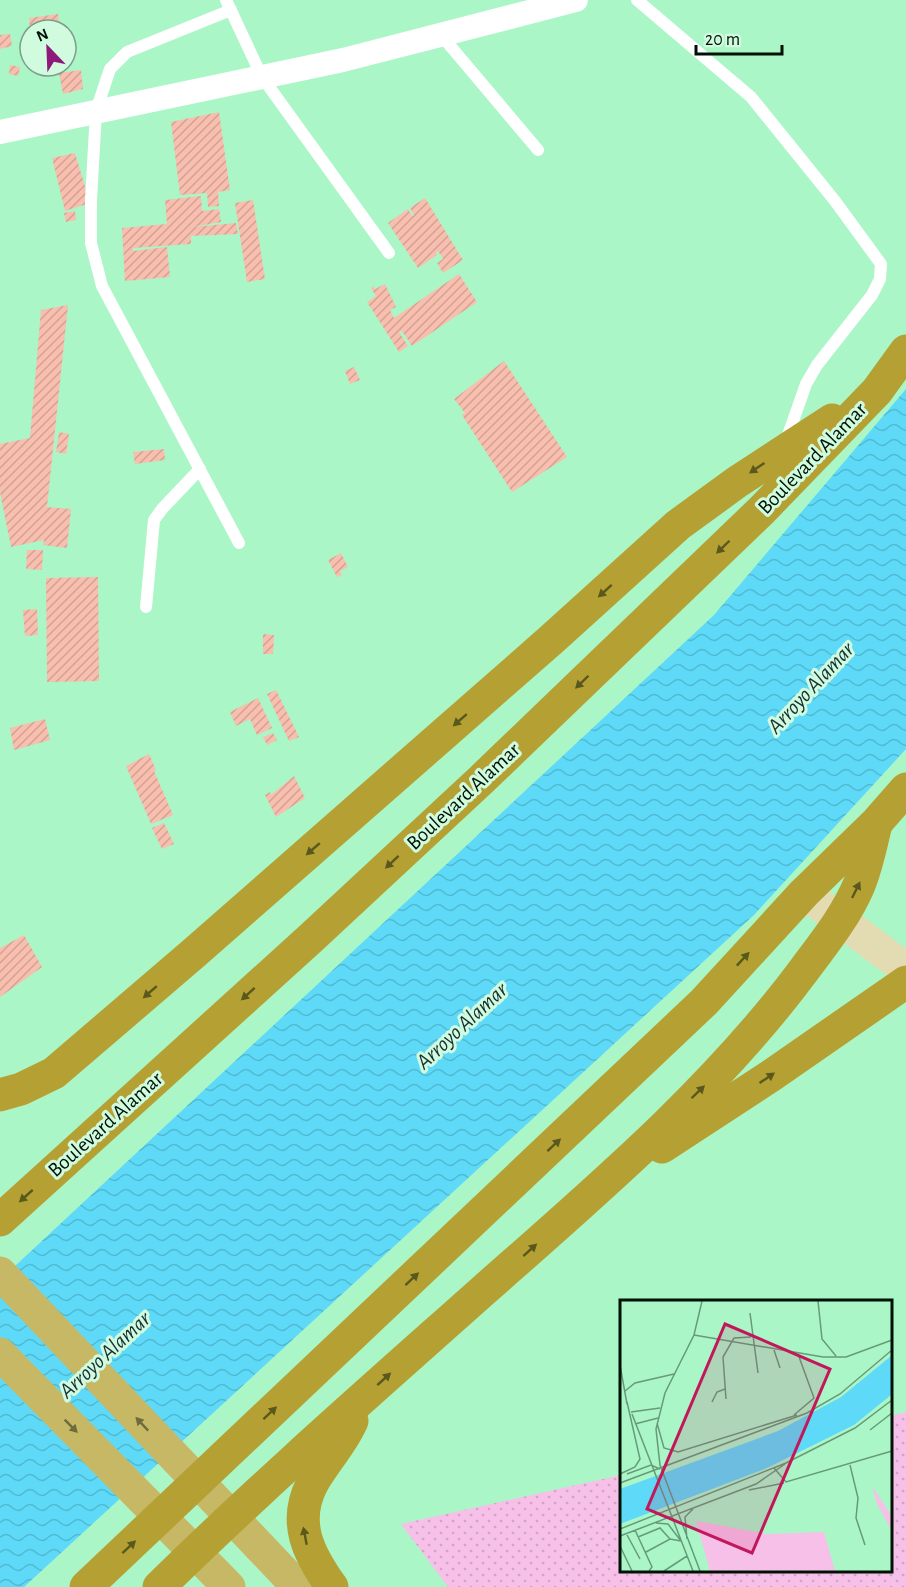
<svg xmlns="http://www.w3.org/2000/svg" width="906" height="1587" font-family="'Alegreya Sans',sans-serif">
<defs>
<pattern id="green-dots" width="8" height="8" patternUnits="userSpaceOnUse" patternTransform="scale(1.5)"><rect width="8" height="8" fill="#f7c0e8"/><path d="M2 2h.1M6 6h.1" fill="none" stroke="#d2a4c6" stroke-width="1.8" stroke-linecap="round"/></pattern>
<pattern id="water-waves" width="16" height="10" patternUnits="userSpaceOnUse" patternTransform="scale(1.5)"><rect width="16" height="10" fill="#5edaf8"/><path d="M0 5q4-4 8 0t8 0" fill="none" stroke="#50bad3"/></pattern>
<pattern id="building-hatch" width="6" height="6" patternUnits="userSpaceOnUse" patternTransform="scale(1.5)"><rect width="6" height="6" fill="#f8beae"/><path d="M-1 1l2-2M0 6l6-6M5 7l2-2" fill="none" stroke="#d3a294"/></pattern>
</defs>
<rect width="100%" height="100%" fill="#abf6c7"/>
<polygon fill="url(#green-dots)" points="906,1412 906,1587 448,1587 401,1524 621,1475 621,1570 890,1570 890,1416"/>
<polygon fill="url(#water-waves)" points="906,389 906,749 754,915 24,1587 0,1587 0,1280 714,615"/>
<g fill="url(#building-hatch)">
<polygon points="58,14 60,30 30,30 29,18"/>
<polygon points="10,34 12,46 0,49 0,35"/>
<polygon points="10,65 20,67 18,76 9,74"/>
<polygon points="81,70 83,89 63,94 59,73"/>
<polygon points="219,112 230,190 218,192 219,206 208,207 207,193 180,195 171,122"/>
<polygon points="75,153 90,203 65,211 52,158"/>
<polygon points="201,196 202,211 219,209 221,222 192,227 236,223 238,234 191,236 191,244 133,248 133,251 167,247 170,277 125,281 122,228 167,224 165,200"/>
<polygon points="425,198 463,260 443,273 437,263 443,259 438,251 436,252 437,255 418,268 388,223 408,209 412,216 414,215 410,208"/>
<polygon points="253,200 265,279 247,282 235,203"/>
<polygon points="75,211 76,220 66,222 64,213"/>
<polygon points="459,274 477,302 412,346 402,331 399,332 408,346 399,352 367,302 376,296 371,288 373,286 375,289 385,284 396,307 390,310 394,318"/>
<polygon points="68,305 47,507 71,509 67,548 43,545 44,540 11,547 0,492 0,444 30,438 41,310"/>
<polygon points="504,361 567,457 512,492 462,415 465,413 454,399"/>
<polygon points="354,367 360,380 350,384 345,371"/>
<polygon points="59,432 69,434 66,454 56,452"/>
<polygon points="164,449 165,460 135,464 133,452"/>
<polygon points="27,550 43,550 42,570 26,569"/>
<polygon points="341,553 348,567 340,571 342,575 337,577 328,560"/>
<polygon points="98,577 99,681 47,682 46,578"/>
<polygon points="37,609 38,635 25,636 23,610"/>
<polygon points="263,634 274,635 273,654 263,654"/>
<polygon points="276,690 299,737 289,741 267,694"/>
<polygon points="258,698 272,728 257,735 250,719 236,726 230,712"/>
<polygon points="45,719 50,740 14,750 10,728"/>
<polygon points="273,733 277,740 267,745 263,737"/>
<polygon points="149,754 156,770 154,771 173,815 151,824 126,766"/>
<polygon points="294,776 305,798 276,817 265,795 270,792 271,795"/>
<polygon points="164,823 174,844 162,849 152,828"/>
<polygon points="24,935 42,967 0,997 0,948"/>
</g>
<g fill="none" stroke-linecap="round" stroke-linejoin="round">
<g stroke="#fff" stroke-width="12">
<polyline points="226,0 262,77 389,253"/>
<polyline points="637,0 751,97 835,201 881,264 880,279 872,295 817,365 806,384 786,441"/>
<polyline points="231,10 127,52 110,69 96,111 91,200 91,243 102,286 239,543"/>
<polyline points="441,35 538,150"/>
<polyline points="146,607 154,520 162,509 200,469"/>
</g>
<polyline stroke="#fff" stroke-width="24" points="0,132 343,60 576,0"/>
<polyline stroke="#e3dcb2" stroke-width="33" points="804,893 906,969"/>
<g stroke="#c7b866" stroke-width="33">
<polyline points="0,1273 298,1587"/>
<polyline points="0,1354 229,1587"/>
</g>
<g stroke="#b4a033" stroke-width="33">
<polyline points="0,1095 21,1089 54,1073 194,953 552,639 678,525 737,482 832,420"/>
<polyline points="662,1147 772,1075 906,982"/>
<polyline points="0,1220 311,938 481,780 762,510 877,391 906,351"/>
<polyline points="86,1587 704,1002 804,893 877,822 906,789"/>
<path d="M 159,1587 C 264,1484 375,1387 485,1289 C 597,1190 714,1091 804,970 C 824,943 846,916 859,885 C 867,866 871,844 876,824"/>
<path d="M 332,1587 C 309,1555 292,1523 312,1484 C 324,1462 342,1444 352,1421"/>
</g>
</g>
<defs><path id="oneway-solid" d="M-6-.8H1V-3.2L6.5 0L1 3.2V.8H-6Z" transform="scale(1.5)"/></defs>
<g fill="#5a581c">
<use href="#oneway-solid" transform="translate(757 468) rotate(146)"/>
<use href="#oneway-solid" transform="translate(723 547) rotate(136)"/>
<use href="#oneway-solid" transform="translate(605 591) rotate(138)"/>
<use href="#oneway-solid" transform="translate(582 682) rotate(136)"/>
<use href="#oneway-solid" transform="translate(460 720) rotate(139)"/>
<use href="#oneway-solid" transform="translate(313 849) rotate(139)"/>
<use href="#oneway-solid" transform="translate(392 862) rotate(137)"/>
<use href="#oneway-solid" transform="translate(856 890) rotate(-64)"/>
<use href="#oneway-solid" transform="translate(743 959) rotate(-47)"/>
<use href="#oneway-solid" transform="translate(150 992) rotate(139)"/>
<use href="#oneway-solid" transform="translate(248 994) rotate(138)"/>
<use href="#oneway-solid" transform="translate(767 1078) rotate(-34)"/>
<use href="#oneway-solid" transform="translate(698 1092) rotate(-44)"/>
<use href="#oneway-solid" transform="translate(554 1145) rotate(-43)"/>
<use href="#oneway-solid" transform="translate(26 1196) rotate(138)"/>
<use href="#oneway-solid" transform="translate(530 1250) rotate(-42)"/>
<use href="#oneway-solid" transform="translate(412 1279) rotate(-43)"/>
<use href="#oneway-solid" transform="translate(384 1379) rotate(-42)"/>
<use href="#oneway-solid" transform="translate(270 1413) rotate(-43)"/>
<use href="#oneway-solid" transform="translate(305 1536) rotate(-101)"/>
<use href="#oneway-solid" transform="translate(129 1547) rotate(-43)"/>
</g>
<g fill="#6d6d3b">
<use href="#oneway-solid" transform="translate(142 1424) rotate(-133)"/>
<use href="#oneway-solid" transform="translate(71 1426) rotate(45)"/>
</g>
<g text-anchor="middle" stroke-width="6" stroke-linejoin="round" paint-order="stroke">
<g font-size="21" fill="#001106" stroke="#d0fbdf">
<text transform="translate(812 458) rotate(-46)" y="7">Boulevard Alamar</text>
<text transform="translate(463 796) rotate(-43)" y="7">Boulevard Alamar</text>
<text transform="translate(105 1124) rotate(-42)" y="7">Boulevard Alamar</text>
</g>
<g font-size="22" font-style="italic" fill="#182e33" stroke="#d0fbdf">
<text transform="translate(810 687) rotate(-47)" y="8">Arroyo Alamar</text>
<text transform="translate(461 1025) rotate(-43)" y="8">Arroyo Alamar</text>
<text transform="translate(104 1354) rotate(-43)" y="8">Arroyo Alamar</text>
</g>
</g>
<g transform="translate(620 1300)">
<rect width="272" height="272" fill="#abf6c7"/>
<path d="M 76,221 L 147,234 L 204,232 L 215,271 L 90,271 Z" fill="#f7c0e8"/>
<path d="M 252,186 L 271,215 L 271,229 L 257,204 Z" fill="#f7c0e8"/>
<path d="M 271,56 L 271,95 L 234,125 L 147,168 L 0,224 L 0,189 L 158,131 L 221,97 Z" fill="#5edaf8"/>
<path fill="none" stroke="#679a7a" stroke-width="1.5" d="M 198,1 L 202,39 L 216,56M 130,13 L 138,73M 74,35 L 203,57 L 226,57 L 272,40M 154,50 L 160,68M 0,65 L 7,104M 5,91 L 15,83 L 54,74M 106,99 L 103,57 L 114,38 L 131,37M 92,102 L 97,92 L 105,89M 11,112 L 40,108M 12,114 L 73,271M 174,115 L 194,98 L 178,54M 37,123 L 44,148 L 58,152 L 177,115M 15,124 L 38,118M 250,130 L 272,113M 230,165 L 238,198 L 236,218 L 245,245M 154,168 L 166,182 L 272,151M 0,174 L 15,167 L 20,159 L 7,102M 7,174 L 31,165 L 40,169M 0,183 L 187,113 L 220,94 L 272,50M 129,190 L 164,183M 36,223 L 48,224 L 61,241M 0,229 L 166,163 L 235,128 L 272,100M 15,230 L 32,267 L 29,271M 6,233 L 20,259M 0,236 L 136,184 L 165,164M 18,237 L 40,228 L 50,239M 67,239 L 65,217 L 73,209M 0,246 L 12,271M 26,252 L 50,239 L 61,241M 44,271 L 67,256M 80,271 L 40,165 L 36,129 L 45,93 L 74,35 L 82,1"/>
<path fill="#c2185b" fill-opacity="0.15" stroke="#c2185b" stroke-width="3" d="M 105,24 L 210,69 L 132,253 L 27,209 Z"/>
<rect width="272" height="272" fill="none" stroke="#001106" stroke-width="3"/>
</g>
<g transform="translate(48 48) rotate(337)"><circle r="28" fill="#d0fbdf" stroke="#7d9d88" stroke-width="1.5"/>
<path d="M0-4.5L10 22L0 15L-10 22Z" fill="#8e197a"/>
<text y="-9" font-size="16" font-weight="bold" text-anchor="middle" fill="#001106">N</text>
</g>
<path d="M696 45v9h86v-9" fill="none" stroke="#001106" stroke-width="3"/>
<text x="705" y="45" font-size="18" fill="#001106" stroke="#d0fbdf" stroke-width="4.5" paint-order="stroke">20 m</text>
</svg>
